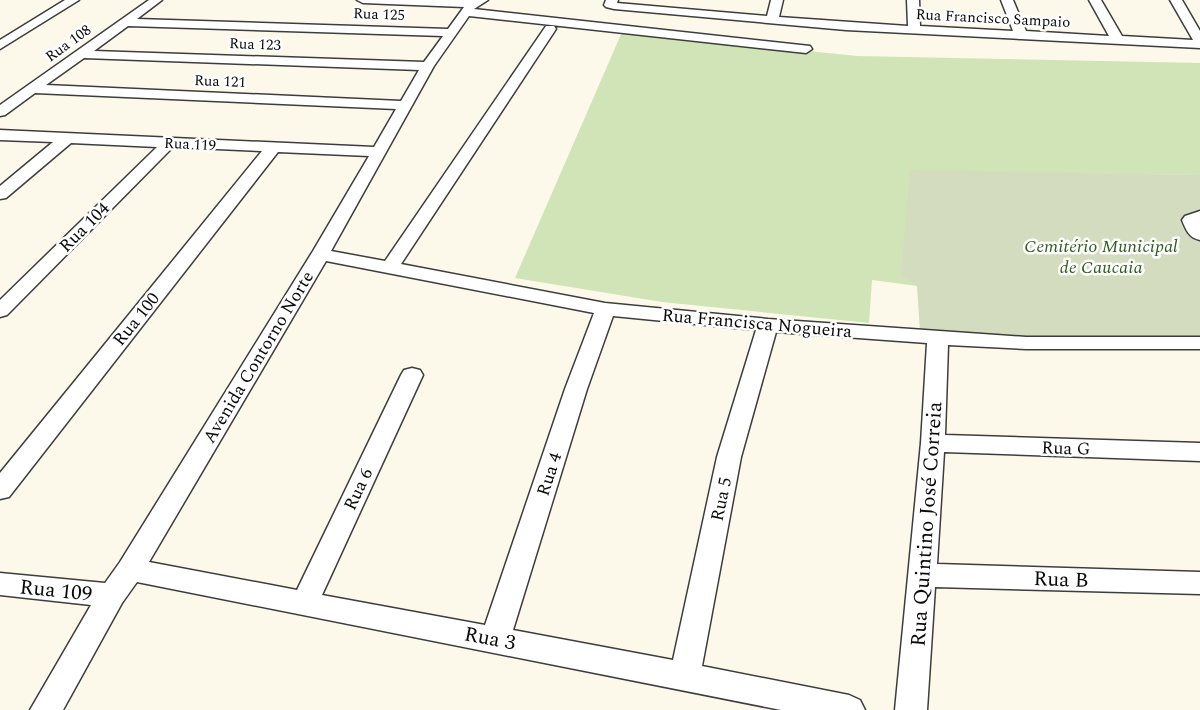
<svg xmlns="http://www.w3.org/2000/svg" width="1200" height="710" font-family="Spectral,serif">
<rect width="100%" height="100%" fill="#fdf9ea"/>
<polygon fill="#d0e4b7" points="622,32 857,56 1200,63 1200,175 910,171 917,286 872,280 869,323 662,302 515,278"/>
<polygon fill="#d3dcbe" points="910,170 1200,175 1200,340 973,336 920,332 917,286 901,274"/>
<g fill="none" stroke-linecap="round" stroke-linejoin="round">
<g stroke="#3d3d3d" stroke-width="3">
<g id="street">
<polygon points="65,0 79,0 0,49 0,40"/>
<path d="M 149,0 L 162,0 L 137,19 L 448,29 L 464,7 L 363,3 L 357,0 L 488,0 L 474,9 L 810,46 L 812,49 L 806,53 L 469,16 L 434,66 L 331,251 L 385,261 L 546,26 L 554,26 L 556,29 L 401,264 L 605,303 L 768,319 L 1026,337 L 1200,337 L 1200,349 L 1026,349 L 948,345 L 945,435 L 1200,443 L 1200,461 L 944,452 L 937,564 L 1200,572 L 1200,594 L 935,587 L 927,710 L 895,710 L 921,443 L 927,343 L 776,332 L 741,457 L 702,666 L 849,695 L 860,700 L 865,710 L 781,710 L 137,582 L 122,603 L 63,710 L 30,710 L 91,605 L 0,595 L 0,573 L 105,583 L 120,562 L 313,251 L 369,156 L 278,152 L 9,497 L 0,499 L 0,473 L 262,151 L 173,147 L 7,315 L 0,317 L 0,300 L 157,147 L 71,143 L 6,198 L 0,199 L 0,186 L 53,142 L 0,140 L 0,130 L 374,147 L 396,109 L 35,93 L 5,115 L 0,116 L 0,105 ZM 128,26 L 443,36 L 424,62 L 94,51 ZM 84,58 L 419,70 L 401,101 L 46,85 ZM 326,261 L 594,313 L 565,389 L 485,625 L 322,595 L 423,375 L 420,370 L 412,368 L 404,370 L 401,375 L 297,590 L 149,562 ZM 613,316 L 756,330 L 717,457 L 673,660 L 513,630 L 587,389 Z"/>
<polygon points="606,0 618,0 617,3 767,16 771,0 783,0 779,17 908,26 907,0 919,0 920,26 1013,31 1001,0 1013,0 1026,31 1109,36 1089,0 1101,0 1122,36 1193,40 1170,0 1182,0 1200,31 1200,48 846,30 614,9 606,7 604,5"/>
<path d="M 1200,211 L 1200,240 C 1189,238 1186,230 1182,220 L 1185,216 Z"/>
</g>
</g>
<use href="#street" fill="#fff" fill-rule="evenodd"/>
</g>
<g text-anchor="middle" stroke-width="5" stroke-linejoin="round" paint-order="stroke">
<g font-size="15" fill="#0a0a0a" stroke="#fff">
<text transform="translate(379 14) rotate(2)" y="5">Rua 125</text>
<text transform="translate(993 18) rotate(3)" y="5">Rua Francisco Sampaio</text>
<text transform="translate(68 43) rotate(-36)" y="5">Rua 108</text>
<text transform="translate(255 44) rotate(2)" y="5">Rua 123</text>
<text transform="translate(220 81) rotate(2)" y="5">Rua 121</text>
<text transform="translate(190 144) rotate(3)" y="5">Rua 119</text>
</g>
<g font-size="18" fill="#0a0a0a" stroke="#fff">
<text transform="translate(84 227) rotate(-45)" y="6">Rua 104</text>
<text transform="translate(136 319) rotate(-51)" y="6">Rua 100</text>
<text transform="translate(757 323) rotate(5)" y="6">Rua Francisca Nogueira</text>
<text transform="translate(258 357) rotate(-59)" y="6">Avenida Contorno Norte</text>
<text transform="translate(1066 448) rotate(2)" y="6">Rua G</text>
<text transform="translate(549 474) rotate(-72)" y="6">Rua 4</text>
<text transform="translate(358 489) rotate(-65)" y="6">Rua 6</text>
<text transform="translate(721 499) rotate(-78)" y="6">Rua 5</text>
</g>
<g font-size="18" font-style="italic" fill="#2f5c21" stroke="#fff">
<text x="1101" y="252">Cemitério Municipal<tspan x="1101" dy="21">de Caucaia</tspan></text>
</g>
<g font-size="21" fill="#0a0a0a" stroke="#fff">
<text transform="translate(926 524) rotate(-86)" y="7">Rua Quintino José Correia</text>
<text transform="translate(1061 579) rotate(2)" y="7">Rua B</text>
<text transform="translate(56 590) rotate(6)" y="7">Rua 109</text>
<text transform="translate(490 638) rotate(11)" y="7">Rua 3</text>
</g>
</g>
</svg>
